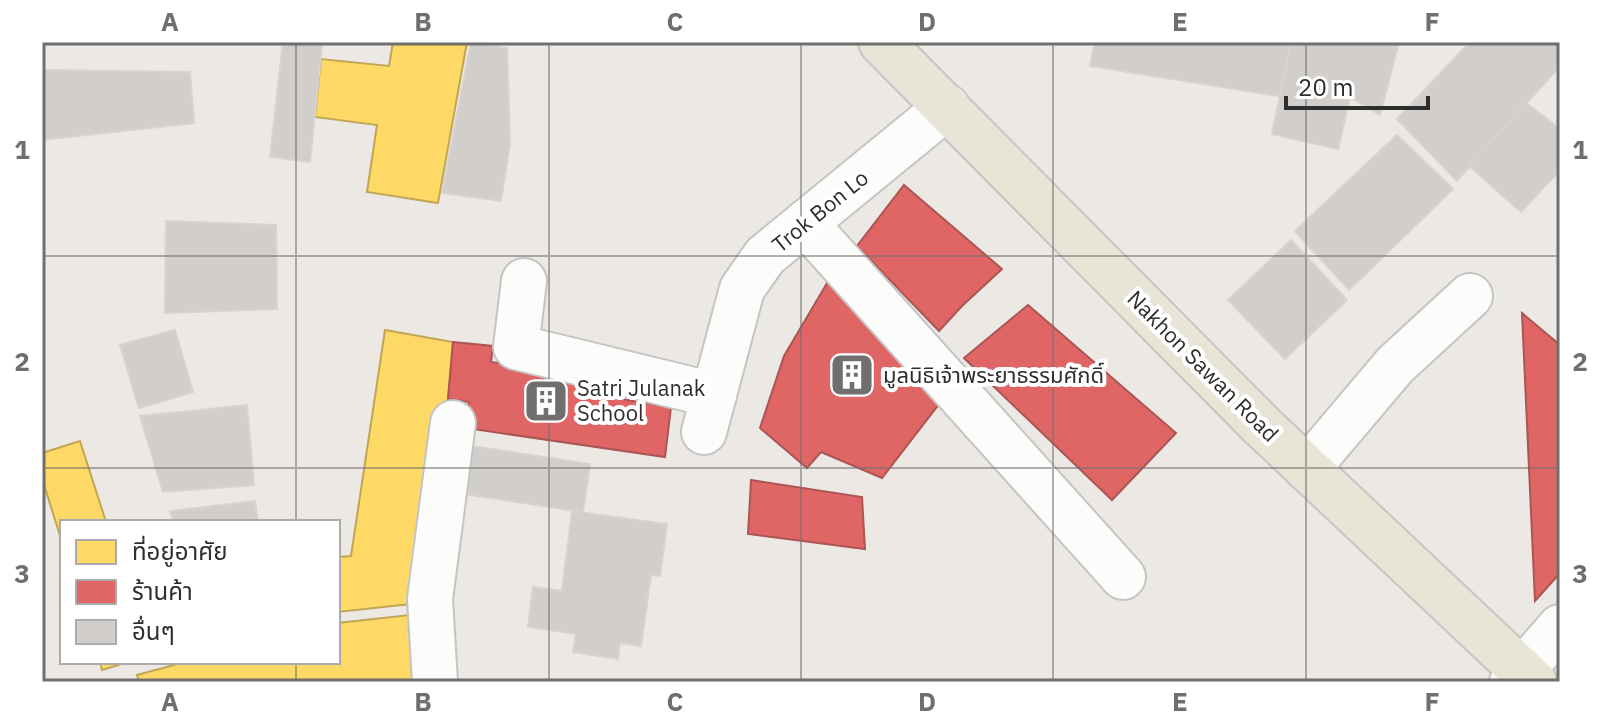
<svg xmlns="http://www.w3.org/2000/svg" width="1602" height="724" font-family="'IBM Plex Sans','Noto Sans Thai',sans-serif">
<rect width="100%" height="100%" fill="#ece8e4"/>
<g fill="#ffd966" stroke="#c0a655" stroke-width="2">
<polygon points="393,42 467,42 438,203 367,192 377,125 315,117 321,59 389,66"/>
<polygon points="385,330 453,342 448,399 420,603 338,612 338,557 351,556"/>
<polygon points="80,441 106,522 62,522 62,542 42,478 42,453"/>
<polygon points="419,614 425,682 139,682 137,675 185,662 338,662 338,623"/>
<polygon points="100,662 128,662 102,670"/>
</g>
<g fill="#e06666" stroke="#ab5555" stroke-width="2">
<polygon points="904,185 1002,269 962,306 939,331 857,246"/>
<polygon points="830,278 946,395 882,478 821,452 807,468 760,428 784,356"/>
<polygon points="1028,305 1176,433 1112,500 964,358"/>
<polygon points="1522,313 1560,345 1560,573 1535,601"/>
<polygon points="453,342 493,346 491,362 606,377 603,396 671,407 665,457 466,428 469,402 448,399"/>
<polygon points="751,480 862,497 865,549 748,534"/>
</g>
<g fill="#d1cecb" stroke="#d7d4d0" stroke-width="2">
<polygon points="283,42 322,45 310,162 270,157"/>
<polygon points="471,42 507,48 510,143 501,201 442,193"/>
<polygon points="1095,42 1291,42 1279,96 1090,66"/>
<polygon points="1291,42 1399,42 1380,115 1350,97 1338,149 1272,134"/>
<polygon points="1470,42 1560,42 1560,66 1457,181 1397,119"/>
<polygon points="42,70 190,72 194,123 42,140"/>
<polygon points="1526,103 1560,129 1560,170 1521,212 1469,166"/>
<polygon points="1397,135 1453,189 1349,290 1295,231"/>
<polygon points="166,221 276,225 277,309 165,313"/>
<polygon points="1291,240 1347,300 1285,359 1228,300"/>
<polygon points="175,330 193,392 139,408 120,345"/>
<polygon points="247,405 254,485 163,492 140,416"/>
<polygon points="458,444 590,464 583,512 451,492"/>
<polygon points="255,501 258,522 174,522 170,511"/>
<polygon points="572,511 667,524 660,576 651,575 641,646 620,643 618,659 573,652 576,634 528,627 533,587 562,591"/>
</g>
<g fill="none" stroke-linecap="round" stroke-linejoin="round">
<g stroke="#c5c4c5" stroke-width="48">
<g id="minor">
<polyline points="805,223 1123,577"/>
<polyline points="524,281 516,347 714,395"/>
<polyline points="704,432 742,289 765,256 947,107"/>
<polyline points="1307,469 1395,365 1470,296"/>
<polyline points="435,682 430,599 453,423"/>
</g>
</g>
<g stroke="#c5c4c5" stroke-width="48">
<polyline id="secondary" points="1512,682 1560,627"/>
</g>
<g stroke="#c6c5c4" stroke-width="48">
<polyline id="primary" points="881,42 1262,426 1534,682"/>
</g>
<use href="#minor" stroke="#fcfcfb" stroke-width="44"/>
<use href="#secondary" stroke="#fcfcfb" stroke-width="44"/>
<use href="#primary" stroke="#e8e4d6" stroke-width="44"/>
</g>
<path fill="none" stroke="#706f6e" stroke-width="2" stroke-opacity="0.55" d="M 296,42 L 296,522M 549,42 L 549,682M 801,42 L 801,682M 1053,42 L 1053,682M 1306,42 L 1306,682M 42,256 L 1560,256M 42,468 L 1560,468M 296,662 L 296,682"/>
<defs>
<g id="building-square" transform="scale(2.3)"><rect x="-9" y="-9" width="18" height="18" rx="4" fill="#706f6e" stroke="#fff"/><path d="M-4-6H4V6H1V3H-1V6H-4ZM-2.5-4.3h1.7v1.8h-1.7ZM.8-4.3h1.7v1.8H.8ZM-2.5-1h1.7V.8h-1.7ZM.8-1h1.7V.8H.8Z" fill="#fff"/></g>
</defs>
<g fill-rule="evenodd">
<use href="#building-square" x="852" y="375"/>
<use href="#building-square" x="546" y="401"/>
</g>
<g text-anchor="middle" stroke-width="8" stroke-linejoin="round" paint-order="stroke">
<g font-size="22" fill="#2e2e2e" stroke="#fff">
<text transform="translate(820 211) rotate(-39)" y="8">Trok Bon Lo</text>
<text transform="translate(1203 366) rotate(45)" y="8">Nakhon Sawan Road</text>
</g>
<g font-size="22" fill="#2e2e2e" stroke="#fff" text-anchor="start">
<text x="883" y="383">มูลนิธิเจ้าพระยาธรรมศักดิ์</text>
<text x="577" y="396">Satri Julanak<tspan x="577" dy="25">School</tspan></text>
</g>
</g>
<rect width="1602" height="724" fill="none" stroke="#ffffff" stroke-width="88"/>
<rect x="60" y="520" width="280" height="144" fill="#ffffff" stroke="#ababab" stroke-width="2"/>
<rect x="76" y="540" width="40" height="24" fill="#ffd966" stroke="#ababab" stroke-width="2"/>
<text x="132" y="560" font-size="24" fill="#2e2e2e">ที่อยู่อาศัย</text>
<rect x="76" y="580" width="40" height="24" fill="#e06666" stroke="#ababab" stroke-width="2"/>
<text x="132" y="600" font-size="24" fill="#2e2e2e">ร้านค้า</text>
<rect x="76" y="620" width="40" height="24" fill="#d1cecb" stroke="#ababab" stroke-width="2"/>
<text x="132" y="640" font-size="24" fill="#2e2e2e">อื่นๆ</text>
<path d="M1286 96v12h142v-12" fill="none" stroke="#2e2e2e" stroke-width="4"/>
<text x="1298" y="96" font-size="24" fill="#2e2e2e" stroke="#ffffff" stroke-width="6" paint-order="stroke">20 m</text>
<rect x="44" y="44" width="1514" height="636" fill="none" stroke="#706f6e" stroke-width="3"/>
<g font-size="26" text-anchor="middle" font-weight="bold" fill="#706f6e">
<text x="170" y="31">A</text>
<text x="423" y="31">B</text>
<text x="675" y="31">C</text>
<text x="927" y="31">D</text>
<text x="1180" y="31">E</text>
<text x="1432" y="31">F</text>
<text x="22" y="159">1</text>
<text x="1580" y="159">1</text>
<text x="22" y="371">2</text>
<text x="1580" y="371">2</text>
<text x="22" y="583">3</text>
<text x="1580" y="583">3</text>
<text x="170" y="711">A</text>
<text x="423" y="711">B</text>
<text x="675" y="711">C</text>
<text x="927" y="711">D</text>
<text x="1180" y="711">E</text>
<text x="1432" y="711">F</text>
</g>
</svg>
